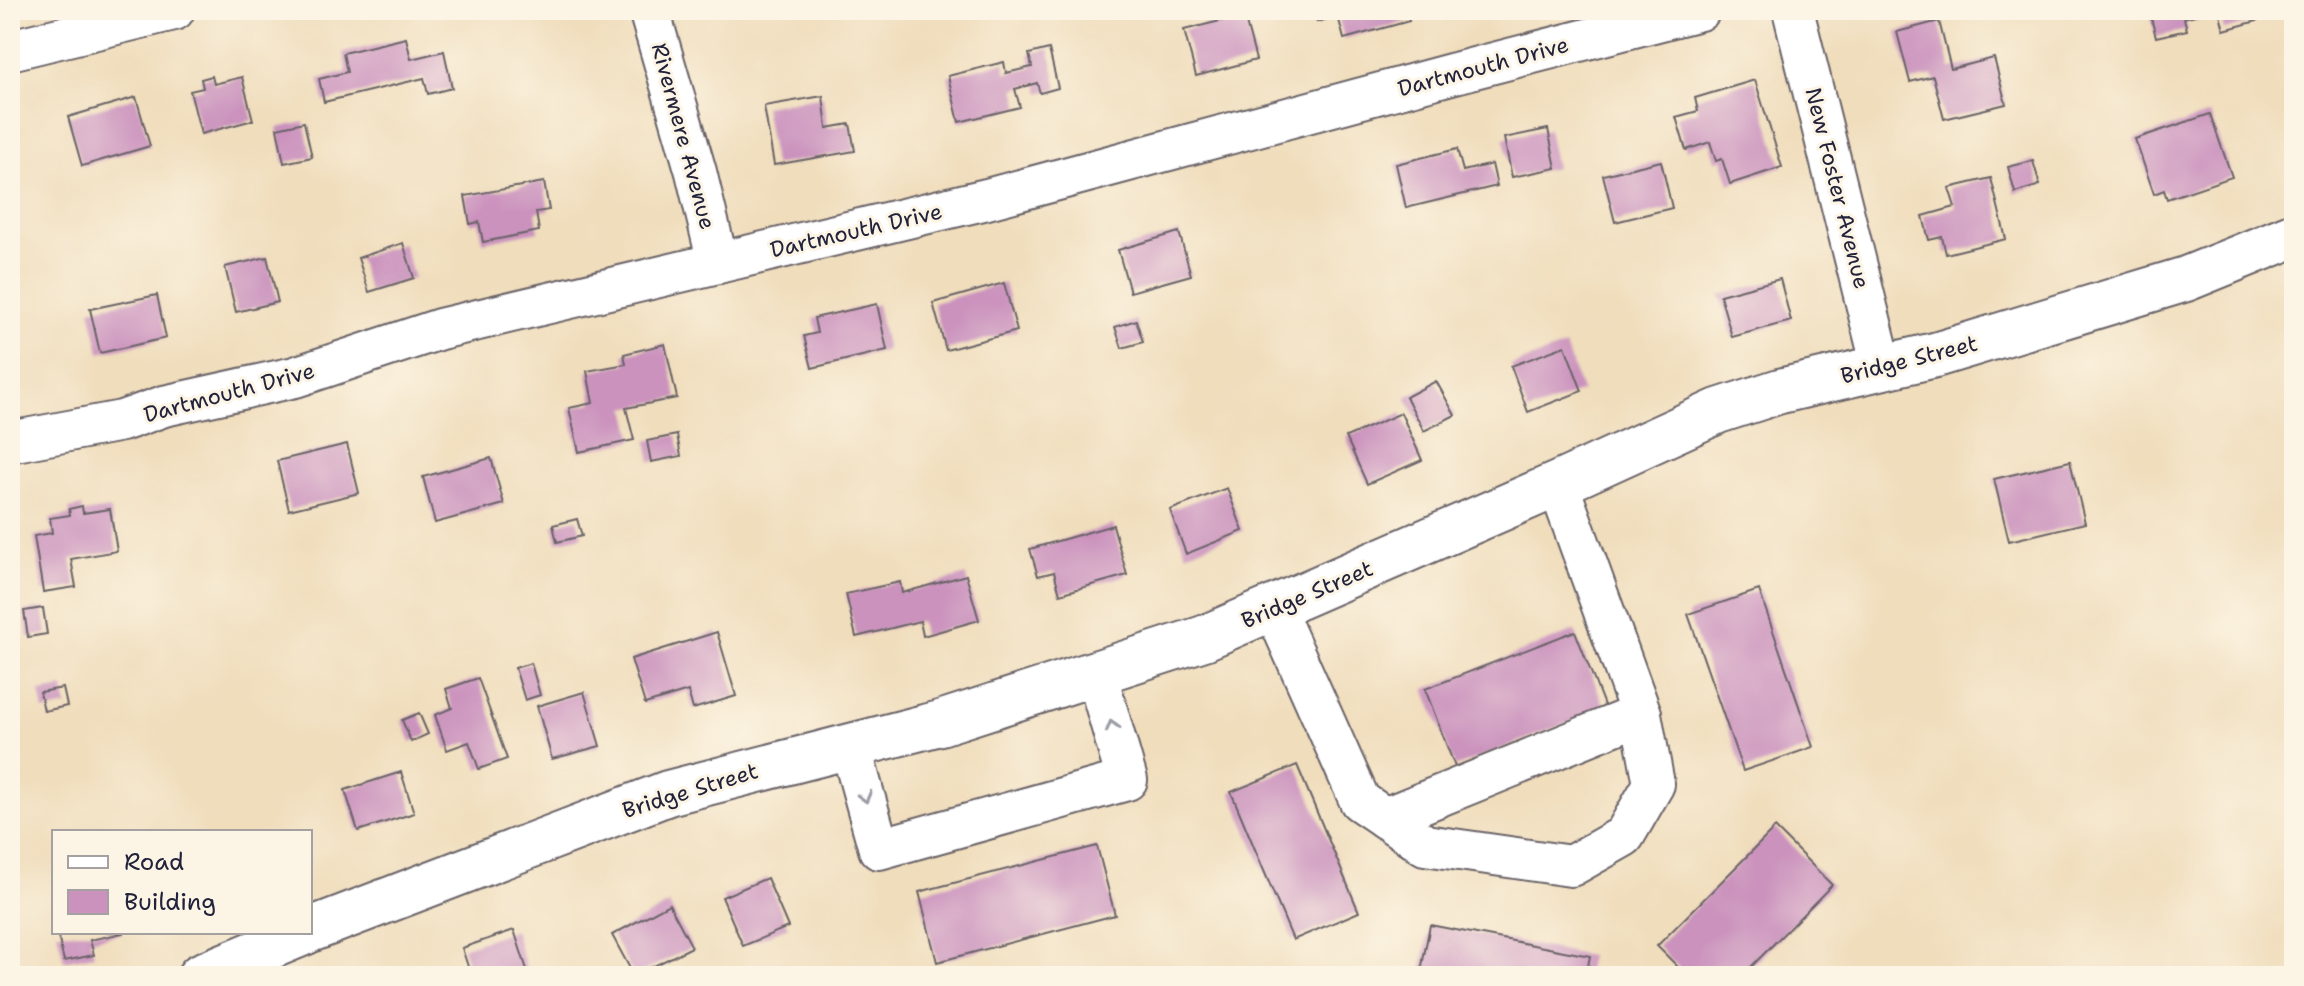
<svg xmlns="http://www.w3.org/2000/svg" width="2304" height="986" font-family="'Shantell Sans',sans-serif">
<rect width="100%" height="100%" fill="#fcf5e5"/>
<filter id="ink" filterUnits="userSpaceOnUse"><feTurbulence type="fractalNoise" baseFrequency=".0125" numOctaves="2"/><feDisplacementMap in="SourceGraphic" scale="16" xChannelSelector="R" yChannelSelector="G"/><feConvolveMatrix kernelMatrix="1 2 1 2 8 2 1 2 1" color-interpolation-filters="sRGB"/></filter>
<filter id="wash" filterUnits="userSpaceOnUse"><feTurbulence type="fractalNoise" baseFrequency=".006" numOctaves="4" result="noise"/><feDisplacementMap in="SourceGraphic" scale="32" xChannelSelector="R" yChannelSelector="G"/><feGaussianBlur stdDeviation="1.8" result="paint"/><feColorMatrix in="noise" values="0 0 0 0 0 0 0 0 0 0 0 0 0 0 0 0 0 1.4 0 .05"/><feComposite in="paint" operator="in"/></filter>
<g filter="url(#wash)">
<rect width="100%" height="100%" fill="#f0ddbc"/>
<g id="blocks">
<g fill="#ca92bd">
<polygon points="1313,10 1406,10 1409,21 1344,39 1338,16 1317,22"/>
<polygon points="2149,10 2209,10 2210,11 2184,18 2187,30 2156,37"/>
<polygon points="2219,10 2255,10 2257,21 2224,30"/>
<polygon points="1244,15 1256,60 1196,76 1184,30"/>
<polygon points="1939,21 1951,69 1994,58 2006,104 1944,119 1933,76 1910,82 1897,32"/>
<polygon points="406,38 411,59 444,51 452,88 428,94 424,78 324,102 319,79 347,72 343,53"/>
<polygon points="1049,49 1058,88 1040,93 1037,83 1015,89 1020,107 959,122 948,76 1004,62 1006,73 1032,67 1029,54"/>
<polygon points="212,76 214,84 242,77 253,120 201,134 190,91 203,88 201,79"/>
<polygon points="1755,80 1782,167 1730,184 1722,159 1716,161 1710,142 1686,150 1676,117 1698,111 1695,98"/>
<polygon points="823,96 827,128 850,124 855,151 774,165 764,106"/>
<polygon points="136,97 150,146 82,166 68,117"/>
<polygon points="2210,114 2232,177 2167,199 2164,190 2154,194 2135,139"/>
<polygon points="304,122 312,157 284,163 277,128"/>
<polygon points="1548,129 1556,168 1512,177 1504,138"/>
<polygon points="1457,149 1463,171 1492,164 1497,186 1406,208 1396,164"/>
<polygon points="1661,161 1672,208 1615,222 1603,175"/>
<polygon points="2033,161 2040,185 2015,193 2008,167"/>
<polygon points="1991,178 2006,239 1946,254 1942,237 1929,240 1923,216 1955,207 1949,188"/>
<polygon points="544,182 549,210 536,212 539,231 483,242 479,222 470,224 465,196"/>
<polygon points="1179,232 1191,275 1130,292 1118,250"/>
<polygon points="403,243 414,278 369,292 358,258"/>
<polygon points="267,257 278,302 236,312 225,267"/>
<polygon points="1780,279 1791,321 1732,337 1720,295"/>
<polygon points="1004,283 1017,331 946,350 933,303"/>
<polygon points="157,295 166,338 100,353 90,309"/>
<polygon points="877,304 887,350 812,368 804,336 817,333 814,318"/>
<polygon points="1136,320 1143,342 1122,348 1115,327"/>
<polygon points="665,344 677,398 626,408 634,440 579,452 569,408 593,403 587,371 626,364 624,354"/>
<polygon points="1565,346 1582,391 1528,412 1511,366"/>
<polygon points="1436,381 1455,415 1424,431 1406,397"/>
<polygon points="1401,413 1422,460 1367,484 1346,437"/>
<polygon points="677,435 681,456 651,462 647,441"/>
<polygon points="347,444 359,493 289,510 277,461"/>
<polygon points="491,458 504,504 435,523 423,477"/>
<polygon points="2070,461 2085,523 2009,541 1994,479"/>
<polygon points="1227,488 1243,531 1186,554 1170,510"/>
<polygon points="82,506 83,513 110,509 117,551 71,559 76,587 43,592 34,536 52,533 50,518 70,515 69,509"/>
<polygon points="577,519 582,536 557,542 553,525"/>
<polygon points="1113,525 1127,575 1060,594 1054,572 1038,576 1030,549"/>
<polygon points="966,575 979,620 923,636 920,621 856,637 846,594 900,582 902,593"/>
<polygon points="1759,590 1813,747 1743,771 1688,614"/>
<polygon points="43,608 47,634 28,637 24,611"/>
<polygon points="1575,631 1605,708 1455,767 1425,689"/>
<polygon points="717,632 736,696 693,709 688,691 645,704 631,659"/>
<polygon points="531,663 540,695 525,700 515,668"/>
<polygon points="478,678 507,759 479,769 469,742 447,750 435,715 452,708 446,689"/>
<polygon points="63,688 67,706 44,711 40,692"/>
<polygon points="584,692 600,746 552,759 537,706"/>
<polygon points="419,713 428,734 411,742 402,720"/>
<polygon points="1297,765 1359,912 1293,940 1231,792"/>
<polygon points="401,772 414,813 358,831 345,790"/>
<polygon points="1775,828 1832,885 1742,976 1687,976 1657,946"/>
<polygon points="1097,846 1115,915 937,962 919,892"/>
<polygon points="767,878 788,927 743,946 722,897"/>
<polygon points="669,904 692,947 634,976 612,935"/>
<polygon points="1430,925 1590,956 1586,976 1420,976"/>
<polygon points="514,930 529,976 471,976 462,948"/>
<polygon points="57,932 123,932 123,933 90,940 94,955 64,961"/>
</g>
</g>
</g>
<g filter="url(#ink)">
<use href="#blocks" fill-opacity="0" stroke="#6a6368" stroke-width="2"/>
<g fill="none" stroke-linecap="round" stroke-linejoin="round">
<g stroke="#6a6368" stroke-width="44">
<g id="minor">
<polyline points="649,10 696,172 718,263"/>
<polyline points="1793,10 1882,367"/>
<polyline points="10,50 174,10"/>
<polyline points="10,442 122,421 164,406 295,377 440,329 987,199 1451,74 1700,10"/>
<polyline points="1274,608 1360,801 1425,845 1571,866 1624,836 1654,784 1641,714 1558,484"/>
<polyline points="850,745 879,849 1127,780 1096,672"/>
<polyline points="1385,818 1641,714"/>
</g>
</g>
<g stroke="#6a6368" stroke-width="48">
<g id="major">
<polyline points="310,930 668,793 940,723 1204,638 1558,484 1718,411 1780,391 1935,355 2186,279 2294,235"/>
<polyline points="200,976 306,932"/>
</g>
</g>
<use href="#minor" stroke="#fff" stroke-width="40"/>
<use href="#major" stroke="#fff" stroke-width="44"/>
</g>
<defs><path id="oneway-chevron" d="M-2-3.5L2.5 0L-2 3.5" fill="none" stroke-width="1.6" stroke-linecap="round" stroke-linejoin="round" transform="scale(2)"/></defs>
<g stroke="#9c9ca7">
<use href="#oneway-chevron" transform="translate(1112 726) rotate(-106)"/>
<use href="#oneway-chevron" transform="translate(865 797) rotate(75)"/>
</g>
</g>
<g text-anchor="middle" stroke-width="6" stroke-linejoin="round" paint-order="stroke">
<g font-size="22" fill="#22223b" stroke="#fcf5e5">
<text transform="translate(1483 66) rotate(-15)" y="8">Dartmouth Drive</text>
<text transform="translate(684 136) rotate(75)" y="8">Rivermere Avenue</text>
<text transform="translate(1838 188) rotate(76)" y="8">New Foster Avenue</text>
<text transform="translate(856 230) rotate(-13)" y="8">Dartmouth Drive</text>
<text transform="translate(1909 359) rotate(-14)" y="8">Bridge Street</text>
<text transform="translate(229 392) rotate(-15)" y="8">Dartmouth Drive</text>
<text transform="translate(1307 594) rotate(-23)" y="8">Bridge Street</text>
<text transform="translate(690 790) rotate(-17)" y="8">Bridge Street</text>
</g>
</g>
<rect width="2304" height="986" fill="none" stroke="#fcf5e5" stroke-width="40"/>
<rect x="52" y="830" width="260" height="104" fill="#fcf5e5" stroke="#a5a1a1" stroke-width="2"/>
<rect x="68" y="856" width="40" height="12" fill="#ffffff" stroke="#a5a1a1" stroke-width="2"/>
<text x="124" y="870" font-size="24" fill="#22223b">Road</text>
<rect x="68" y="890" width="40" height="24" fill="#ca92bd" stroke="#a5a1a1" stroke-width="2"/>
<text x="124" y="910" font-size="24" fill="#22223b">Building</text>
</svg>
